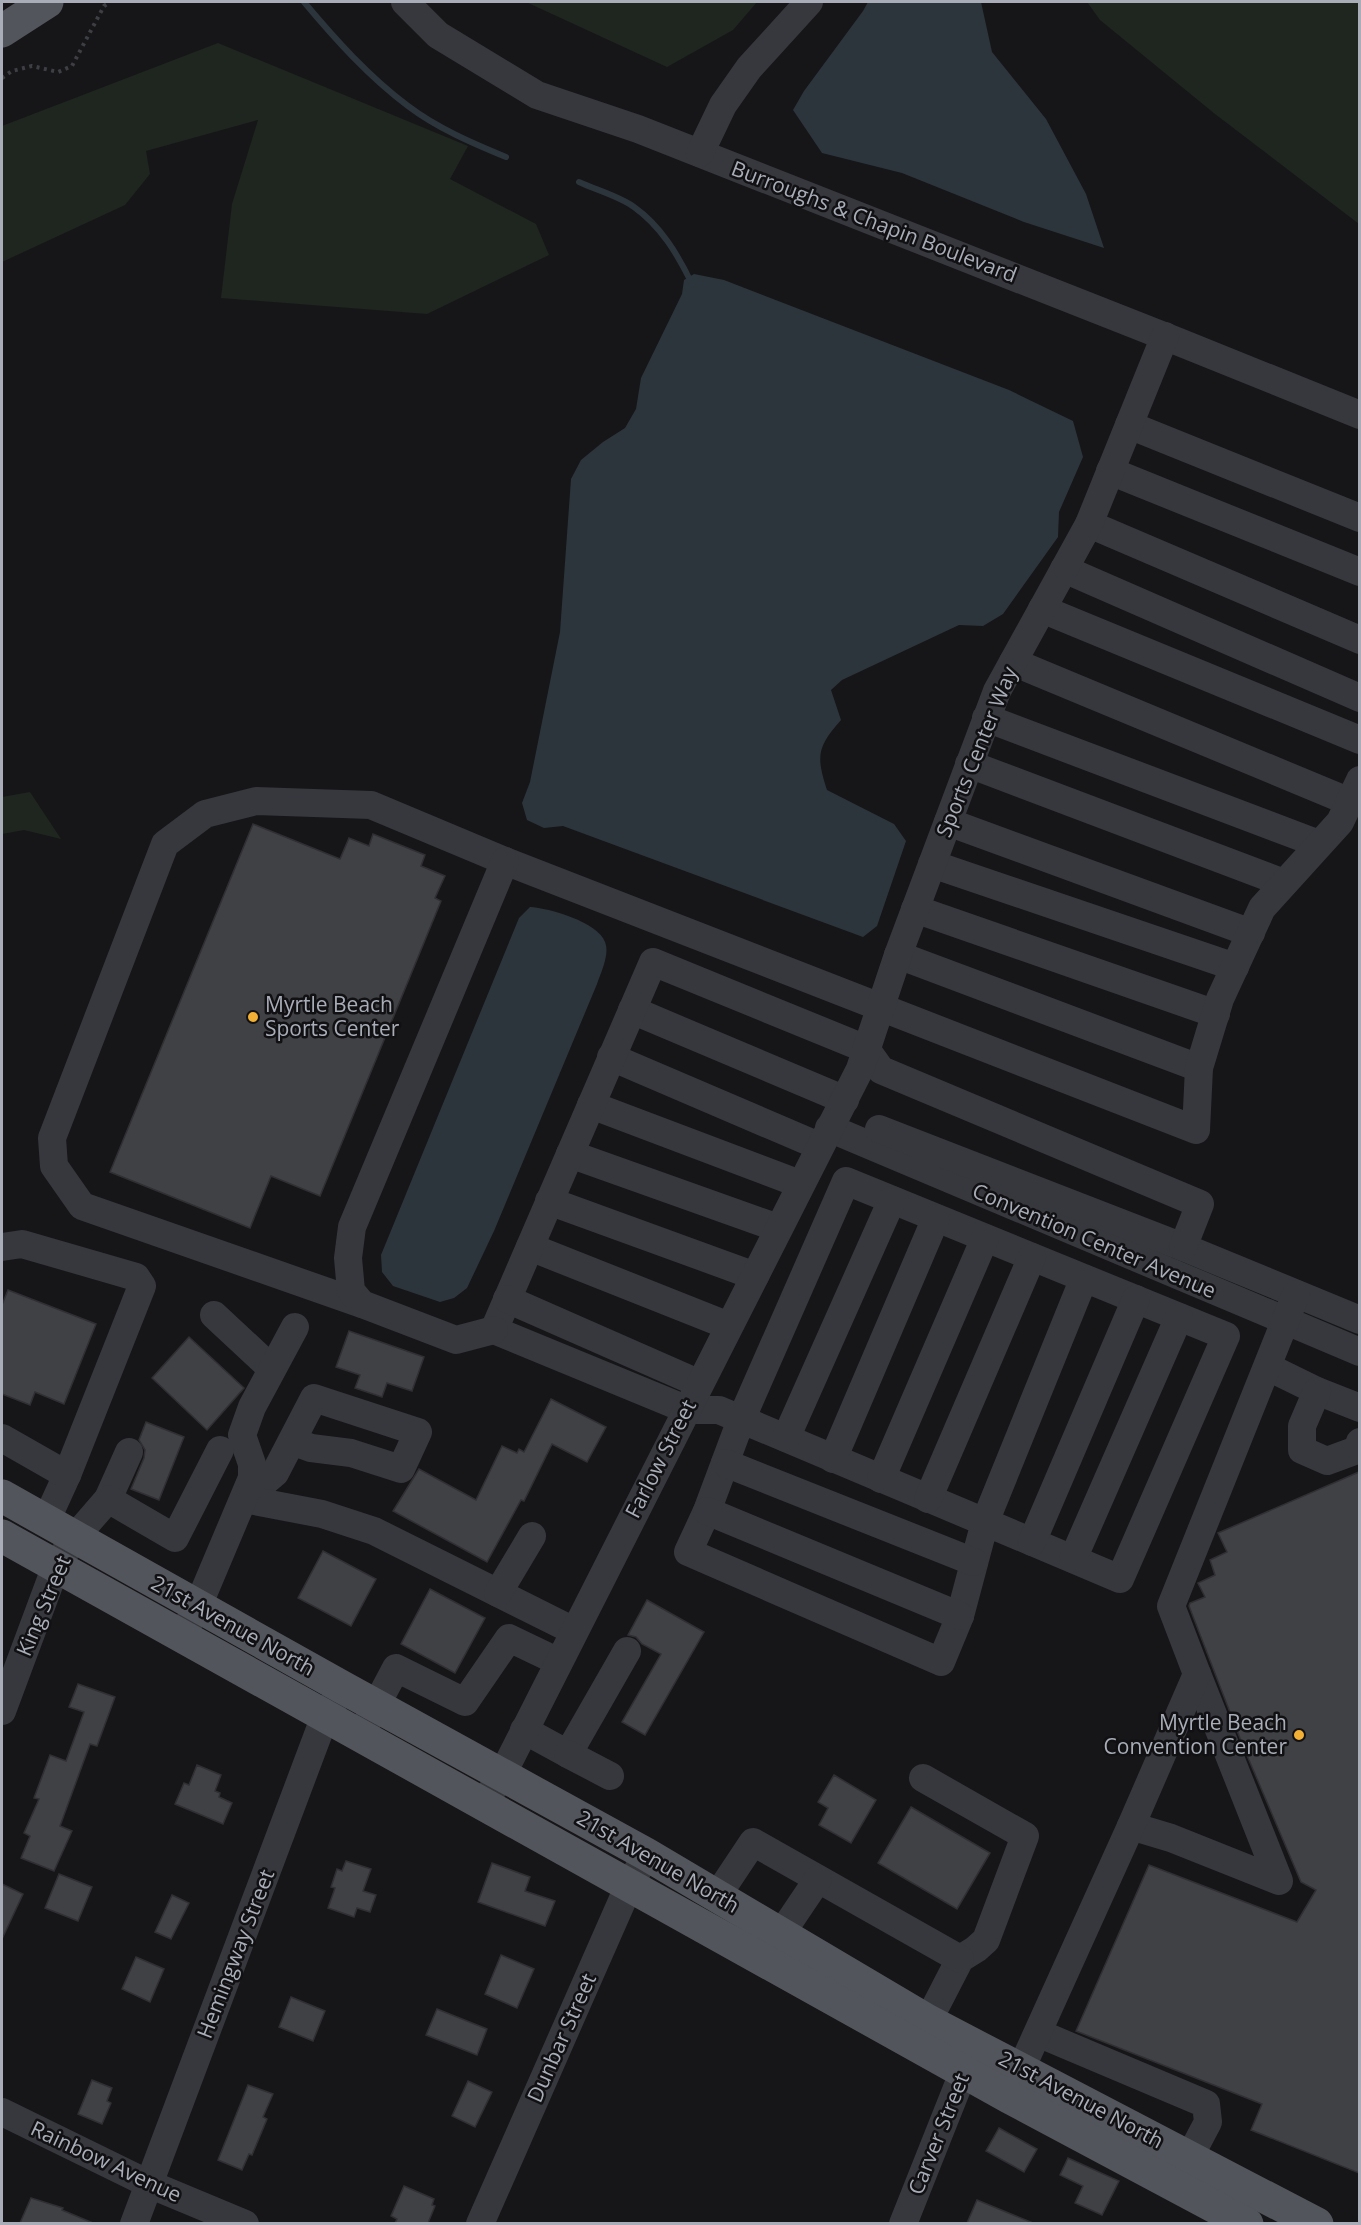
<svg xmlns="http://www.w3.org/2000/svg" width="1361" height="2225" font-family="'Open Sans',sans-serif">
<rect width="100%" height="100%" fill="#161618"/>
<g fill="#1e261f">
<polygon points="526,2 757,2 733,30 667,67"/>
<polygon points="1087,2 1359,2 1359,224 1215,114 1100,20"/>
<polygon points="218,43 468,146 450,179 536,224 549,255 427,314 221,298 232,204 258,120 146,151 150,174 125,205 2,262 2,126"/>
<polygon points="30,792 61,839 24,830 2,834 2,797"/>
</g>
<g fill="#2c353c">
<polygon points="868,2 981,2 992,52 1046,119 1086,194 1104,248 1024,222 902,173 822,153 793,110 804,91 863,11"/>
<path d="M 694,274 L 724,280 L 1009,390 L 1073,421 L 1083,457 L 1059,512 L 1058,537 L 1003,614 L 983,626 L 959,625 L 842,680 L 831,690 L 841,720 C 817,747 816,756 827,790 L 894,824 L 906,841 L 877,926 L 863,937 L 563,826 L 544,828 L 527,820 L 522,803 L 530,782 L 560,632 L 571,479 L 581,460 L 603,442 L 625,428 L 636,409 L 641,378 L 682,294 L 684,280 Z"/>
<path d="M 530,907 C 549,908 598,922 605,942 C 610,954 601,972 597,984 L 494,1231 L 467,1288 L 454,1298 L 440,1302 L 393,1286 L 382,1272 L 381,1255 L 519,918 Z"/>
</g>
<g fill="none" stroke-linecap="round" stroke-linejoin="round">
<g stroke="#2c353c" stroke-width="6">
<path d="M 304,2 C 335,39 368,76 408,106 C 437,128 472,143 506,157"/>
<path d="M 579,182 C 596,190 619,196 634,207 C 661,226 678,255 692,284"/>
</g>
</g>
<g fill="#404145" stroke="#303034" stroke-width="1.5">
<polygon points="253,824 340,859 349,838 369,846 373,834 425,855 421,866 445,876 435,898 441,901 320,1196 271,1176 250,1228 110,1172"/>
<polygon points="8,1290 96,1324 64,1404 35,1392 30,1405 2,1394 2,1305"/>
<polygon points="349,1331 424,1357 412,1391 387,1383 382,1397 355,1388 360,1375 336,1367"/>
<polygon points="189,1337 244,1388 207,1430 152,1378"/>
<polygon points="551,1399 606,1427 587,1462 552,1444 524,1501 521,1500 487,1562 393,1511 419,1469 476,1500 502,1446 517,1453 519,1449 524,1452"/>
<polygon points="146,1422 184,1437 159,1500 131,1489 144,1458 145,1450 139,1440"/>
<polygon points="1359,1472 1359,2173 1251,2130 1262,2104 1076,2031 1149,1865 1297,1922 1316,1890 1301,1882 1243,1746 1189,1606 1190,1603 1205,1597 1198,1583 1215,1575 1210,1560 1227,1552 1218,1533"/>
<polygon points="323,1551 376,1579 351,1626 298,1598"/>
<polygon points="430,1589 485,1618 455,1673 401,1644"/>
<polygon points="647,1600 704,1632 645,1735 622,1722 661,1654 642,1644 636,1637 628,1635"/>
<polygon points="78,1684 115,1697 97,1746 90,1744 60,1826 72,1831 54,1871 21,1858 30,1836 24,1833 39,1799 34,1798 50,1755 66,1761 84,1712 69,1707"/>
<polygon points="197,1765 221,1775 215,1791 220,1793 219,1797 232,1803 223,1824 175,1804 184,1783 189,1785"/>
<polygon points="834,1775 876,1800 851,1843 819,1825 828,1808 818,1802"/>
<polygon points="911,1807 990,1853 957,1909 878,1863"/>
<polygon points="346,1861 371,1869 363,1891 376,1895 370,1912 357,1908 354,1917 328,1908 335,1888 331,1887 337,1869 342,1871"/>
<polygon points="492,1863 530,1877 525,1891 555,1901 545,1926 478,1902"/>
<polygon points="59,1874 92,1887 78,1921 45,1908"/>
<polygon points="2,1884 23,1894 2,1939"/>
<polygon points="172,1895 189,1903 171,1939 155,1932"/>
<polygon points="501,1955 534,1969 517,2008 485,1994"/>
<polygon points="136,1957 164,1969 150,2002 122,1989"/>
<polygon points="291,1997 325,2011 313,2041 279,2027"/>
<polygon points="437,2009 487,2029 477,2055 426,2035"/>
<polygon points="92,2080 112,2088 107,2101 111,2103 102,2124 78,2114"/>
<polygon points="468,2081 492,2092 475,2127 452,2116"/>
<polygon points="248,2085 273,2094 263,2117 267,2119 252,2155 249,2154 242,2170 218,2160"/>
<polygon points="999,2128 1037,2149 1024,2172 986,2151"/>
<polygon points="1068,2158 1119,2181 1102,2215 1075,2203 1083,2186 1060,2175"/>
<polygon points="404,2186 434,2199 432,2205 435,2206 428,2223 395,2223 397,2219 391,2216"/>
<polygon points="31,2198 63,2208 62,2210 93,2223 20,2223"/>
<polygon points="977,2200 1033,2223 967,2223"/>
</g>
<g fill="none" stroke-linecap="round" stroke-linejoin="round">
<polyline stroke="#3d3f44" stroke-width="4" stroke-dasharray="3 4.5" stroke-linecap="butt" points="2,78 12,71 32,66 58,72 72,66 104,6 110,2"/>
<g stroke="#37383d" stroke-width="28">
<polyline points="405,2 438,35 537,95 638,129 1179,342 1360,415"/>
<polyline points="700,153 723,105 749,68 809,2"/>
<polyline points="1129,425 1360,518"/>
<polyline points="1110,471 1360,572"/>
<polyline points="1089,524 1360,640"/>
<polyline points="1064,569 1360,698"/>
<polyline points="1042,609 1360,740"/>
<polyline points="1013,662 1350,802"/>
<polyline points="986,718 1319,844"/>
<polyline points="969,764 1284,883"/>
<polyline points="948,822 1251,933"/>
<polyline points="932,864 1235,967"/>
<polyline points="915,909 1216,1014"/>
<polyline points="898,955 1199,1068"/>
<polyline points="632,1010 845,1100"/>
<polyline points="611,1057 819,1146"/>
<polyline points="591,1105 800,1184"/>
<polyline points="829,1128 1360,1352"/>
<polyline points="879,1129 1183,1247 1360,1320"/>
<polyline points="570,1154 778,1228"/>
<polyline points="549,1201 755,1276"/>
<polyline points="2,1247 22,1244 136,1277 142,1286 67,1475 46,1521"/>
<polyline points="530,1247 729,1326"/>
<polyline points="1084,1278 985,1522 960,1616 941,1662 688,1552 707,1511 741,1420 846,1181 1226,1336 1120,1579 719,1410 688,1410 494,1330 653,962 866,1049 881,1070 1200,1204 1183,1247"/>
<polyline points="507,1299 698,1383"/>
<polyline points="362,1304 82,1206 54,1166 52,1138 165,844 205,814 256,801 371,805 505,861 1196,1130 1199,1068 1220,999 1262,908 1340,822 1360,780"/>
<polyline points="214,1315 272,1369"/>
<polyline points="494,1330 456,1340 362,1304 351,1291 348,1258 352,1227 505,861"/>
<polyline points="1268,1367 1317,1391 1360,1408"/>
<polyline points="1317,1391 1302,1426 1302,1450 1327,1461 1357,1450 1360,1442"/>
<polyline points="2,1438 67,1475"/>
<polyline points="786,1438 892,1200"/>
<polyline points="833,1459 936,1218"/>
<polyline points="725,1463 974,1562"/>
<polyline points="881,1479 985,1238"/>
<polyline points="108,1499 129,1452"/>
<polyline points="244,1499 275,1473 314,1398 418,1432 401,1469 351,1453 311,1448 292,1441"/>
<polyline points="244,1499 322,1514 374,1531 574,1631"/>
<polyline points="928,1499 1032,1257"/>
<polyline points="707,1511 960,1616"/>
<polyline points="1032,1542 1136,1299"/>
<polyline points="1073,1559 1179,1317"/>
<polyline points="498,1593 532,1536"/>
<polyline points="188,1624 198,1606 252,1478 252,1464 242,1435 252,1407 295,1327"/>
<polyline points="2,1711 56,1566 75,1537 108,1499 175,1538 220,1450"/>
<polyline points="524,1730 568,1754 627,1651"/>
<polyline points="360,1736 396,1668 465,1702 509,1638 559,1662"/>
<polyline points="568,1754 610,1776"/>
<polyline points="923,1778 1025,1836 986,1940 976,1949 960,1959 928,2021"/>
<polyline points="483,1804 502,1775 860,1069 898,955 997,691 1089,524 1165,336"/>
<polyline points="1131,1826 1171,1838 1279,1881 1197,1674"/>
<polyline points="717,1896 753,1842 960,1959"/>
<polyline points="781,1934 818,1879"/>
<polyline points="1038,2033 1206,2104 1208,2122 1179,2177"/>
<polyline points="1012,2089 1131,1826 1197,1674 1171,1606 1296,1294"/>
<polyline points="2,2112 149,2184 245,2224"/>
<polyline points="134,2224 325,1716 337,1697"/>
<polyline points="480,2224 623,1899 646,1854"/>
<polyline points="903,2224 971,2053"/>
</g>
<g stroke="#53555c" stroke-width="33">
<polyline points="2,31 47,2"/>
<polyline points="2,1496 342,1687 646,1854 928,2021 1317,2224"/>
<polyline points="2,1536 1009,2097 1247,2224"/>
</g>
</g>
<g fill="#f2b134" stroke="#111113" stroke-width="2">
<circle cx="253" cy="1017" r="6"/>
<circle cx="1299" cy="1735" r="6"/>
</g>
<g text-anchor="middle" stroke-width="5" stroke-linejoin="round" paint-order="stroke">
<g font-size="21" fill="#a8adb8" stroke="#111113">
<text transform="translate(874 222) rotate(21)" y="7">Burroughs &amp; Chapin Boulevard</text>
<text transform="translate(977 752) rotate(-68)" y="7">Sports Center Way</text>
<text transform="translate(1094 1241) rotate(23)" y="7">Convention Center Avenue</text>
<text transform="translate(661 1459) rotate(-63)" y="7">Farlow Street</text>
<text transform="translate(44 1606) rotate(-67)" y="7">King Street</text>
<text transform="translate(233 1626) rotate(29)" y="7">21st Avenue North</text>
<text transform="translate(658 1862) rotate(30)" y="7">21st Avenue North</text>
<text transform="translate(236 1954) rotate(-69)" y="7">Hemingway Street</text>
<text transform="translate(562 2038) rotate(-66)" y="7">Dunbar Street</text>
<text transform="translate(1081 2100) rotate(28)" y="7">21st Avenue North</text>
<text transform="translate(939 2134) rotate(-68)" y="7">Carver Street</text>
<text transform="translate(106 2162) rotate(25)" y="7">Rainbow Avenue</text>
</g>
<g font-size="21" fill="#a8adb8" stroke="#111113" text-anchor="start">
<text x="265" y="1012">Myrtle Beach<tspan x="265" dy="24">Sports Center</tspan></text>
<text x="1287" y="1730" text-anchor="end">Myrtle Beach<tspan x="1287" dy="24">Convention Center</tspan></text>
</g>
</g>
<rect width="1361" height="2225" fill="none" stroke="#a8adb8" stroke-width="6"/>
</svg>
